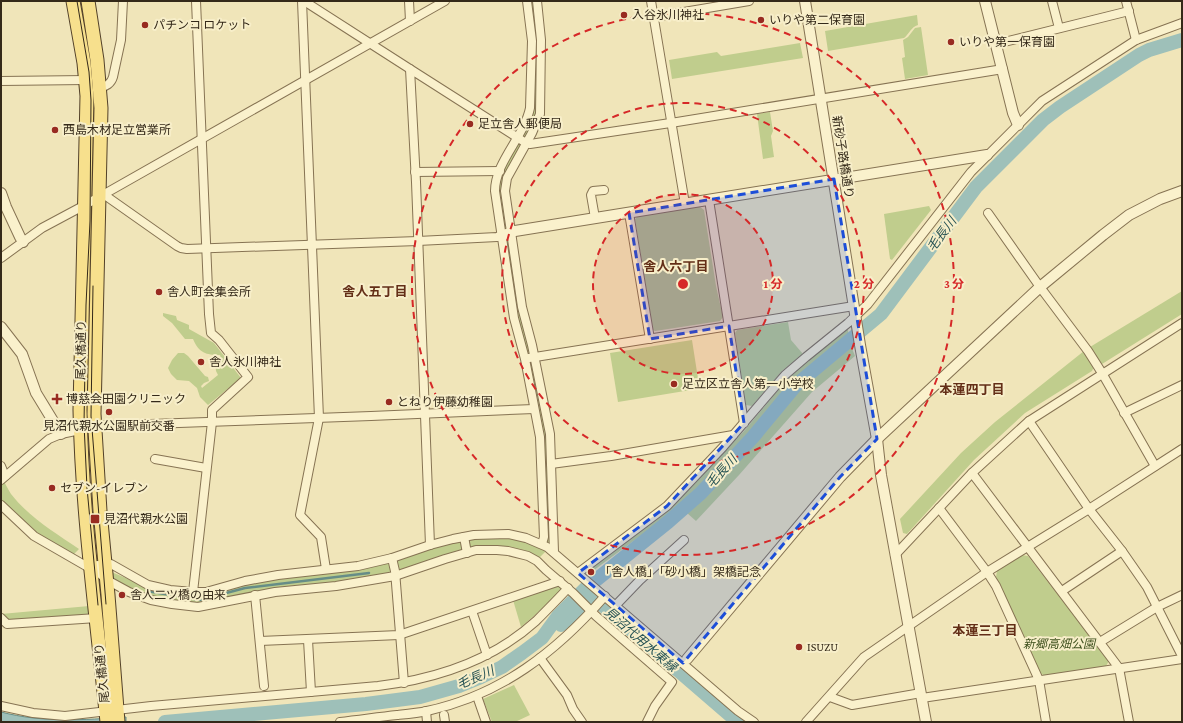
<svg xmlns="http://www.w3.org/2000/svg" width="1183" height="723" font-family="'Crimson Pro','Noto Sans JP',serif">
<rect width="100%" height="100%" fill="#f0e5b9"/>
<g fill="#c0cd8d">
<polygon points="530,1 535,1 539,41 539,99 536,119 503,183 548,434 552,545 547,542 542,435 515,311 497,192 501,174 530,117"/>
<path d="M 917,15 L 918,25 C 911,27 909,34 904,38 L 828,51 L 825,31 Z"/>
<polygon points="921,27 928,75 905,79 902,58 905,57 903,40 908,37 915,28"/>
<polygon points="800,43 803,58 672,79 669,60 717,52 721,56"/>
<polygon points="770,112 773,131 771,136 774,157 763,159 757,114"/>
<polygon points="929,206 931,210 892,260 890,259 884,214"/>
<polygon points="696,207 700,207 704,210 716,286 723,317 720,321 655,331 653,330 635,219 638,216"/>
<polygon points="1182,291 1182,314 1102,364 1090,347"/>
<path d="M 163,313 L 176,316 L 177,320 L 189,325 L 189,329 L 214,343 L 241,378 L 208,405 L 200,397 L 197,388 L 189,381 L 177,380 L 171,374 L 168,368 L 172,360 L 178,353 L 184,353 L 188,356 L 205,376 L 208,377 L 209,381 L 204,383 L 201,386 L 202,388 L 218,375 L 216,371 L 215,360 L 221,358 L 220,355 C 206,355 199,353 193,339 L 185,339 L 172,323 L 163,316 Z"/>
<polygon points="788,322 791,340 803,354 782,371 752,406 746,405 735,333 737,330"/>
<polygon points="846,329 848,330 849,336 796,381 751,433 699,486 666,517 590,573 588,570 694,482 744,431 790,376"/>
<polygon points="692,340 699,385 697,389 618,402 610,353"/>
<polygon points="851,346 855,356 812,392 739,475 696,521 687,513 706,497 793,397 804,386"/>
<polygon points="1084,351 1094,367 1092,371 1025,413 974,460 907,534 903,533 900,519 961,453 995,422"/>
<path d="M 1,474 C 4,481 7,488 11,494 C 30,518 54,532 79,549 L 72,556 L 38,535 L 3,502 L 1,500 Z"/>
<polygon points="501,536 520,538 547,550 538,559 519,551 459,551 391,573 198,604 151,598 110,579 109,571 143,585 195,594 245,583 326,571 455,541"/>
<polygon points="1022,555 1028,556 1109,661 1106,666 1045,676 1040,673 996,577 997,571"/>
<polygon points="559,584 563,591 521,627 513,600"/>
<polygon points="89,606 91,616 1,623 1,614"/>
<polygon points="514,685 530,715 515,722 492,722 483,699"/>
</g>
<path fill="#9ec0b9" stroke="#668d87" d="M 1,712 C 43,723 84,720 126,717 L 126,722 L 1,722 Z"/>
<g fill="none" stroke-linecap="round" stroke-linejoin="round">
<polyline stroke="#668d87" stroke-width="2.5" points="147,591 200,600 245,588 369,573"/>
<g stroke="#9ec0b9" stroke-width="14">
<polyline points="561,625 593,597 738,722"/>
<polyline points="165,722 366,704 420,697 459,686 481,677 502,667 522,653 542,638 558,616 586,588 668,522 701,493 753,437 796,385 881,314 976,187 1043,120 1060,107 1139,55 1149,50 1182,40"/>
</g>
<g stroke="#867353" stroke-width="10">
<g id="minor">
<polyline points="302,1 319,418 300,515 321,537 326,569"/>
<polyline points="304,1 410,69"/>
<polyline points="409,1 410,21"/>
<path d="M 527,1 L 532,41 L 530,108 C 524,137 495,162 495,191 L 514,318 L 525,359 L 540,437 L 544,537 L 542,544"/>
<polyline points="537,1 541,40 540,114 532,133 507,178 505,191 522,307 532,345 550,434 554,552"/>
<polyline points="651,1 685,204"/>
<polyline points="1052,1 1059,28"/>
<polyline points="1126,1 1136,40"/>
<polyline points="654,17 749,1"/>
<polyline points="996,44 1129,11"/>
<polyline points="1,81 86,80"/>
<path d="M 100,88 C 106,86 111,84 113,77 L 121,40 L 123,1"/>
<polyline points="415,172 500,171"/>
<polyline points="99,197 106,196 177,246 181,248 187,249 418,241 497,237 501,236"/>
<polyline points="709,200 744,423"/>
<polyline points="629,213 650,339"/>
<polyline points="988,213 1040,287 1088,351 1102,373 1155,466"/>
<polyline points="595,218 591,195 593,191 604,190"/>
<polyline points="1,258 42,228 85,205 445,1"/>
<polyline points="529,358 854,306"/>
<polyline points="1124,413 1182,385"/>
<polyline points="1029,421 1089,509 1122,551 1147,587 1182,656"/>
<polyline points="155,459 206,468"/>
<polyline points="551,464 611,456 733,435"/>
<polyline points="1,466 5,476"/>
<polyline points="972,473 1119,668 1129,722"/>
<polyline points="1,480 49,439 61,434 80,430 95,426 371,416 534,409"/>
<polyline points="1,505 34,536 86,566 111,564 148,585 170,590 193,592 206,592 245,581 278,575 358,566 392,558 430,545 453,539 474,535 508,534 526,538 547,547 738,711 754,722"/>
<polyline points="939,508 987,572 996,586 1039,680 1046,722"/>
<polyline points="464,537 467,553"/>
<polyline points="430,545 416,182 410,69 526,143 530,144 677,122 1003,69"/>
<polyline points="895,555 972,473 1029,421 1182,323"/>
<polyline points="392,558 395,571 404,683"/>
<polyline points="91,566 107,580 129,592 151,600 172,604 198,607 275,592 336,586 395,576 445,559 476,550 497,550 508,551 528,556 537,561 546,570 573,593 596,616 672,682 655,706 647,722"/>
<polyline points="578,573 667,506 723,447 785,375 806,357 848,323 868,304 971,172 1042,101 1136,40 1182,23"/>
<polyline points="1062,591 1122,551"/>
<polyline points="193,592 212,422 212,410 248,377 219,340 211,333 209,314 196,1"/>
<polyline points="255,595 264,686"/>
<polyline points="616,605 640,580 684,540"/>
<polyline points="472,611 487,655"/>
<polyline points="1,618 7,624 97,618"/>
<polyline points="308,640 311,692"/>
<polyline points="260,641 399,635 560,581"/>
<polyline points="1100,642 1157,607 1182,595"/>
<polyline points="540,658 567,695 573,709 582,722"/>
<polyline points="477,696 486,722"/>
<polyline points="830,697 852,705 921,693"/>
<polyline points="922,698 1182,659"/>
<path d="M 1,706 L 33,713 L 65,716 L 151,706 L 378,686 C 436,679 492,661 536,621 C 547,610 558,599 568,588"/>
<polyline points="426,711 427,722"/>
<polyline points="444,715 445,722"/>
<path d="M 340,722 C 359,720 378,717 397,715 C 407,714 418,713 427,711 C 501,695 556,652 605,596"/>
<polyline points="806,722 864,657 987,572 1089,509 1182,449"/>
</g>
</g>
<g stroke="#867353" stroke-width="12">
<g id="tertiary">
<polyline points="805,1 860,345 877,439 881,475 926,722"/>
<polyline points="985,1 1013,113 1018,125"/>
<polyline points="1,193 6,207 20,237 23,242"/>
<polyline points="501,236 515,231 987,155"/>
<polyline points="1,327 22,354 36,393 61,434"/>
<polyline points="687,659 840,477 877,439 1040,287 1103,235 1129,215 1160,199 1182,191"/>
</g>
</g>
<g stroke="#534129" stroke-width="15">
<g id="primary">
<path d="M 73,1 L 84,63 L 87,96 L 80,410 C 82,515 97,618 107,722"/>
<polyline points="88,1 97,60 101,108 94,414 100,511 108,595 118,722"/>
</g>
</g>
<use href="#minor" stroke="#faf1cc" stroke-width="8"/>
<use href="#tertiary" stroke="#faf1cc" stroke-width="10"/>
<use href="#primary" stroke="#f7e08d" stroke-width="13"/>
<g stroke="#342919" stroke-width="1">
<polyline points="77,1 89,72 91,100 90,221 86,305 84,424 87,488 98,605"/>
<polyline points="93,286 91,416 106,604"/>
</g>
</g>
<path fill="#1d4ed8" fill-opacity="0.2" stroke="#1d4ed8" stroke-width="3" stroke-dasharray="8 5" stroke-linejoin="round" d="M 834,179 L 877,439 L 840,477 L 683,663 L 578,573 L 667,506 L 744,423 L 729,326 L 650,339 L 629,213 Z"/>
<circle cx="683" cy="284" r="90" fill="#d62828" fill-opacity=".12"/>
<g fill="none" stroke="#d62828" stroke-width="2" stroke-dasharray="7 5">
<circle cx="683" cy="284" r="90"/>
<circle cx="683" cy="284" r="181"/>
<circle cx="683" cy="284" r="271"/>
</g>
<g fill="#982b21" stroke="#f7eec9" stroke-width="1.5">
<circle cx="624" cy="15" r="4"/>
<circle cx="761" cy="20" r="4"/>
<circle cx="145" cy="25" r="4"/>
<circle cx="951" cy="42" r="4"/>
<circle cx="470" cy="124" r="4"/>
<circle cx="55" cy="130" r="4"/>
<circle cx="159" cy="292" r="4"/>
<circle cx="201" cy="362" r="4"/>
<circle cx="674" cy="384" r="4"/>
<path d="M55 393h4v4h4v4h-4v4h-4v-4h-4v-4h4z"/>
<circle cx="389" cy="402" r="4"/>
<circle cx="109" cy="412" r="4"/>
<circle cx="52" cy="488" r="4"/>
<rect x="90" y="514" width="10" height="10" rx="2"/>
<circle cx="591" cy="572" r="4"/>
<circle cx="122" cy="595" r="4"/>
<circle cx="799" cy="647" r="4"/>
</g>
<g text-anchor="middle" stroke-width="4" stroke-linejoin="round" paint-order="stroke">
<g font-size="12" fill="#342919" stroke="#f7eec9" text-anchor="start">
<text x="632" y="19">入谷氷川神社</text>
<text x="769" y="24">いりや第二保育園</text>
<text x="153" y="29">パチンコ ロケット</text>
<text x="959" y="46">いりや第一保育園</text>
<text x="478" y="128">足立舎人郵便局</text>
<text x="63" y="134">西島木材足立営業所</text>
<text x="167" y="296">舎人町会集会所</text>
<text x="209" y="366">舎人氷川神社</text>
<text x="682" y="388">足立区立舎人第一小学校</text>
<text x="66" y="403">博慈会田園クリニック</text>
<text x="397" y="406">とねり伊藤幼稚園</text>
<text x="109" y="430" text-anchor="middle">見沼代親水公園駅前交番</text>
<text x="60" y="492">セブン-イレブン</text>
<text x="104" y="523">見沼代親水公園</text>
<text x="599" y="576">「舎人橋」「砂小橋」架橋記念</text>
<text x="130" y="599">舎人二ツ橋の由来</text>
<text x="807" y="651">ISUZU</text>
</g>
<g font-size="12" fill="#342919" stroke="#f7eec9">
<text transform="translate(843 157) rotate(81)" y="4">新砂子路橋通り</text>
<text transform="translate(81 350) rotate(-89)" y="4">尾久橋通り</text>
<text transform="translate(102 673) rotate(-96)" y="4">尾久橋通り</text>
</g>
<g font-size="12" font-style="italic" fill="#40521f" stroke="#f7eec9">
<text x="1059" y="648">新郷高畑公園</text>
</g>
<g font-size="13" font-style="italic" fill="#285455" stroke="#f7eec9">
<text transform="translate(941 234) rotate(-53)" y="5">毛長川</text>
<text transform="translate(721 471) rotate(-48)" y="5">毛長川</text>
<text transform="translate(641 639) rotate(41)" y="5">見沼代用水東縁</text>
<text transform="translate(475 677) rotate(-23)" y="5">毛長川</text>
</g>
<g font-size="13" font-weight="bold" fill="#632e17" stroke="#f7eec9">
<text x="676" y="271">舎人六丁目</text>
<text x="375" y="296">舎人五丁目</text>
<text x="972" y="394">本蓮四丁目</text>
<text x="985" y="635">本蓮三丁目</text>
</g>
</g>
<circle cx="683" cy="284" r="6" fill="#d62828" stroke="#f7eec9" stroke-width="2"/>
<g font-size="12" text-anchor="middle" font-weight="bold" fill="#d62828" stroke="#f7eec9" stroke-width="4" stroke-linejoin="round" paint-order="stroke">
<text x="773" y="288">1 分</text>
<text x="864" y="288">2 分</text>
<text x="954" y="288">3 分</text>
</g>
<rect width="1183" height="723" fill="none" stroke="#342919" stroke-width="4"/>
</svg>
